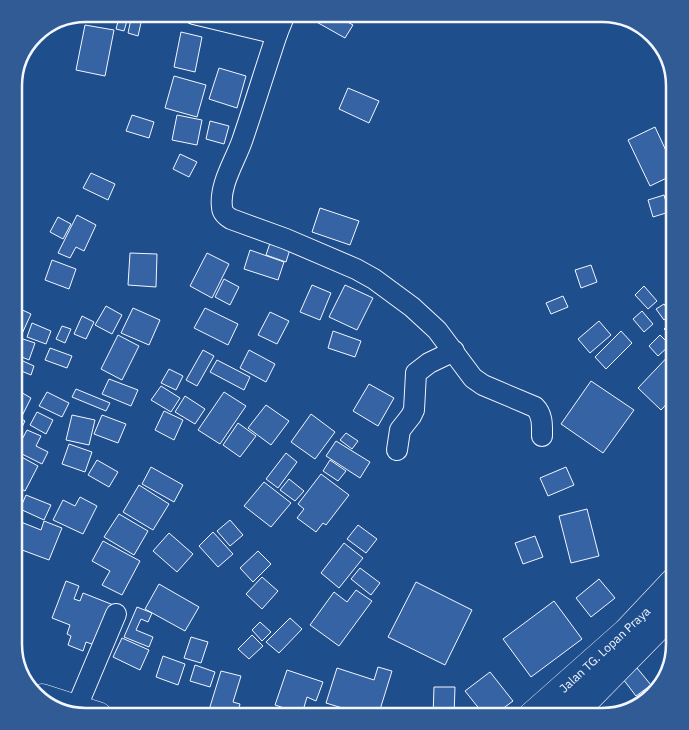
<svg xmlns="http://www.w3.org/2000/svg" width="689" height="730" font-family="'IBM Plex Sans',sans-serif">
<rect width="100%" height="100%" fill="#1f4e8c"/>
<g fill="#3563a3" stroke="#f2f6ff">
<polygon points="120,14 129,14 124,31 116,29"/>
<polygon points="132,14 143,14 138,36 128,33"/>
<polygon points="317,14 333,14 353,25 345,38 313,20"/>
<polygon points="85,25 114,30 105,76 76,70"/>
<polygon points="181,32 202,37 195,72 174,67"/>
<polygon points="219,68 246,76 237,108 209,99"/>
<polygon points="174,76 206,85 197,117 165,108"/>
<polygon points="348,88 379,101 369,123 339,109"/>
<polygon points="132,115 154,122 149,138 126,131"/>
<polygon points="177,115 202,120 197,145 172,140"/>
<polygon points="210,121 229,126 224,144 206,139"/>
<polygon points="655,127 675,170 675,174 650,186 628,140"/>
<polygon points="180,154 197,162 189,177 173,169"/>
<polygon points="91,173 115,184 108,200 83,188"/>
<polygon points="664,195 669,212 653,217 648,200"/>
<polygon points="320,208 359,221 350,245 312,232"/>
<polygon points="77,215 96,225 84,251 76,247 70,258 58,253"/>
<polygon points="58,217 71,224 63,239 50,232"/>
<polygon points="272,237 292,243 286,262 266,255"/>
<polygon points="250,250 284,262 278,280 244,269"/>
<polygon points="130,253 157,254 156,287 128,285"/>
<polygon points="207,253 229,264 212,298 190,286"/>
<polygon points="52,260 76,269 69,289 45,280"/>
<polygon points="591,265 597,282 581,288 575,270"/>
<polygon points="224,279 239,287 230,305 215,297"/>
<polygon points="312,285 331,293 320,320 300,312"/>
<polygon points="345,285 373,298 357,330 329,317"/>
<polygon points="644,286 657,301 648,309 635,295"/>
<polygon points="563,296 568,307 551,314 546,303"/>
<polygon points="664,304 671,315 664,320 656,309"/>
<polygon points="14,306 31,314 21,336 14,333"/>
<polygon points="106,306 122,315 112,334 95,325"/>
<polygon points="133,308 160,320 149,345 121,333"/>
<polygon points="205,308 238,324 228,345 194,328"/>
<polygon points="642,311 653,324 644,332 633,319"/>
<polygon points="270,312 289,321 277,344 258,335"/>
<polygon points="82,316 94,322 86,339 74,334"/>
<polygon points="675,318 675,338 664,329"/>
<polygon points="599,321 611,335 590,353 578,339"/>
<polygon points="32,323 51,331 46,344 27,337"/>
<polygon points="62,326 71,329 65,343 56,339"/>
<polygon points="333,331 361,341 355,357 328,348"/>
<polygon points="621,331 632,343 606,369 595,357"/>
<polygon points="118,335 139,346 122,380 101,369"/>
<polygon points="660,335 670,345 658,356 649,346"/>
<polygon points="23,339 35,343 29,360 17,355"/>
<polygon points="50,348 72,356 67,368 45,360"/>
<polygon points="675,349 675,395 661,410 638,388"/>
<polygon points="203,350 214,356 197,386 186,380"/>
<polygon points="249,350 275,364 266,382 240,368"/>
<polygon points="14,357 34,366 31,375 14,368"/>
<polygon points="217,360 250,377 244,390 210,372"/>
<polygon points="169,369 183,376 176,390 161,383"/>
<polygon points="109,379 138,390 131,406 102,394"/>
<polygon points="591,381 634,410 603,453 561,424"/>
<polygon points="369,384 394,398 378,426 353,411"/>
<polygon points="161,386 180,398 171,412 151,400"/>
<polygon points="14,388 31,398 22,416 14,412"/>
<polygon points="76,389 110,403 106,411 72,397"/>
<polygon points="47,392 69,403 62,417 39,406"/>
<polygon points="224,392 246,406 220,444 198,430"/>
<polygon points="185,396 205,409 195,424 175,412"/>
<polygon points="266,405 289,421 271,445 248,428"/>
<polygon points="164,411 183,420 174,440 155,430"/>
<polygon points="37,412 53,420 46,434 30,425"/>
<polygon points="311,414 335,432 315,459 291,442"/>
<polygon points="14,415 25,421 14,443"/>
<polygon points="72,415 95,420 89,445 66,440"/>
<polygon points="102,415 126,424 118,443 94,434"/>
<polygon points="238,423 256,436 240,457 223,445"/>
<polygon points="27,430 41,436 36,446 48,452 42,464 16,451"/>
<polygon points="346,433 358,441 352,449 340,440"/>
<polygon points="336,441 370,462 360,478 326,456"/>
<polygon points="69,444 92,452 85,472 62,464"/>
<polygon points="286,453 297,462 278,488 266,479"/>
<polygon points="16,454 38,466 25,491 14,485 14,459"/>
<polygon points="97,460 118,472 109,487 88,475"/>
<polygon points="330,460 346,471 338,481 323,471"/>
<polygon points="151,467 183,485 174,502 142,484"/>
<polygon points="566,467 574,485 548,496 540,478"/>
<polygon points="321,474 349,495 326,525 323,523 316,532 297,518 304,509 298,504"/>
<polygon points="289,479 304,491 295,501 280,490"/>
<polygon points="264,482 291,503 271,527 244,506"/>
<polygon points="139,485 169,504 153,530 123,512"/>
<polygon points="14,489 22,493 14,509"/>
<polygon points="26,495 51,505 44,520 20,509"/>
<polygon points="80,497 97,506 83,534 53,520 63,500 75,506"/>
<polygon points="587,509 599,556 571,563 559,516"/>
<polygon points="119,514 148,531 134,555 104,537"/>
<polygon points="16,520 41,530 44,521 62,528 49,560 14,547 14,525"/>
<polygon points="230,520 243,535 230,546 217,531"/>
<polygon points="358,525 377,539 366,553 347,539"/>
<polygon points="213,532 233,554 218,567 199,546"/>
<polygon points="169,533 193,554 177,572 153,551"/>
<polygon points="535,536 543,557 523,564 515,543"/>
<polygon points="103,541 140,561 122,595 102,585 110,571 92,561"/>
<polygon points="344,543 363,558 339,588 321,573"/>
<polygon points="258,551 271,564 253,582 240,568"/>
<polygon points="360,568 380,583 371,595 351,579"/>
<polygon points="262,577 278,591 262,609 246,594"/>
<polygon points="599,579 615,598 591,617 576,598"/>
<polygon points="66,581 79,586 74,599 80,601 83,593 116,606 100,647 86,642 83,651 68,645 71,636 67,634 70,625 52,618"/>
<polygon points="416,582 472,610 445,665 388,637"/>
<polygon points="159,584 199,607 185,631 145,609"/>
<polygon points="356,590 372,601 339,646 310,625 334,592 347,602"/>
<polygon points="554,601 582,639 531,677 503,639"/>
<polygon points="137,607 152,613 148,622 141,619 136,630 153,637 149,647 124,637"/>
<polygon points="290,618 302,629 279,653 266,642"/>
<polygon points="260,622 271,632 262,641 252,630"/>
<polygon points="252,635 263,646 249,659 238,649"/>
<polygon points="191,637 208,642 201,663 184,658"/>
<polygon points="122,638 149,650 140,670 113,657"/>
<polygon points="163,656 185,664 178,685 156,677"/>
<polygon points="195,665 215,672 210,687 190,681"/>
<polygon points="378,667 392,671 378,716 369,716 326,703 337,668 374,680"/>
<polygon points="637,668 651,685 636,696 623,679"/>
<polygon points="287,670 323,682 316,701 307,697 302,714 275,705"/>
<polygon points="221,671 241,676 233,702 240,704 237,716 209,710"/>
<polygon points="490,672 513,701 493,716 485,716 465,691"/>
<polygon points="434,687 455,687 454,716 433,716"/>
</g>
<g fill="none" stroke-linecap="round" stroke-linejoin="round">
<g stroke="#f2f6ff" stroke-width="22">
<g id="minor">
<polyline points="194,14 277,34 285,14"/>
<path d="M 277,34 C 265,70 254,106 242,141 C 235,161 219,185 222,207 C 222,213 226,216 231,219 L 286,239 L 356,269 L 374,279 L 412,307 L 437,330 L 473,378 L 483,385 L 535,407 C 543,415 542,426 542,436"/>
<polyline points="397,450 400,430 411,416 414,410 416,373 429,363 454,351"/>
<polyline points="76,709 116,614"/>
</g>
</g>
<g stroke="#f2f6ff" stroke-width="29">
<g id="highway">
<polyline points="42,698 98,716"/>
<polyline points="532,716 627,632 675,581"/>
<polyline points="570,716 675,609"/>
</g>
</g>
<use href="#minor" stroke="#1f4e8c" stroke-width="20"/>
<use href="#highway" stroke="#1f4e8c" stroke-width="28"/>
</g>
<g text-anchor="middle" stroke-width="4" stroke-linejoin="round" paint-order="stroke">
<g font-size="12" fill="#f2f6ff" stroke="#1f4e8c">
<text transform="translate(605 650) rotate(-43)" y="4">Jalan TG. Lopan Praya</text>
</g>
</g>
<path d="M0 0H689V730H0ZM86 22H602A64 64 0 0 1 666 86V644A64 64 0 0 1 602 708H86A64 64 0 0 1 22 644V86A64 64 0 0 1 86 22Z" fill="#305b95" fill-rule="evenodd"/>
<path fill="none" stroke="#f2f6ff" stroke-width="2.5" d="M86 22H602A64 64 0 0 1 666 86V644A64 64 0 0 1 602 708H86A64 64 0 0 1 22 644V86A64 64 0 0 1 86 22Z"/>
</svg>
